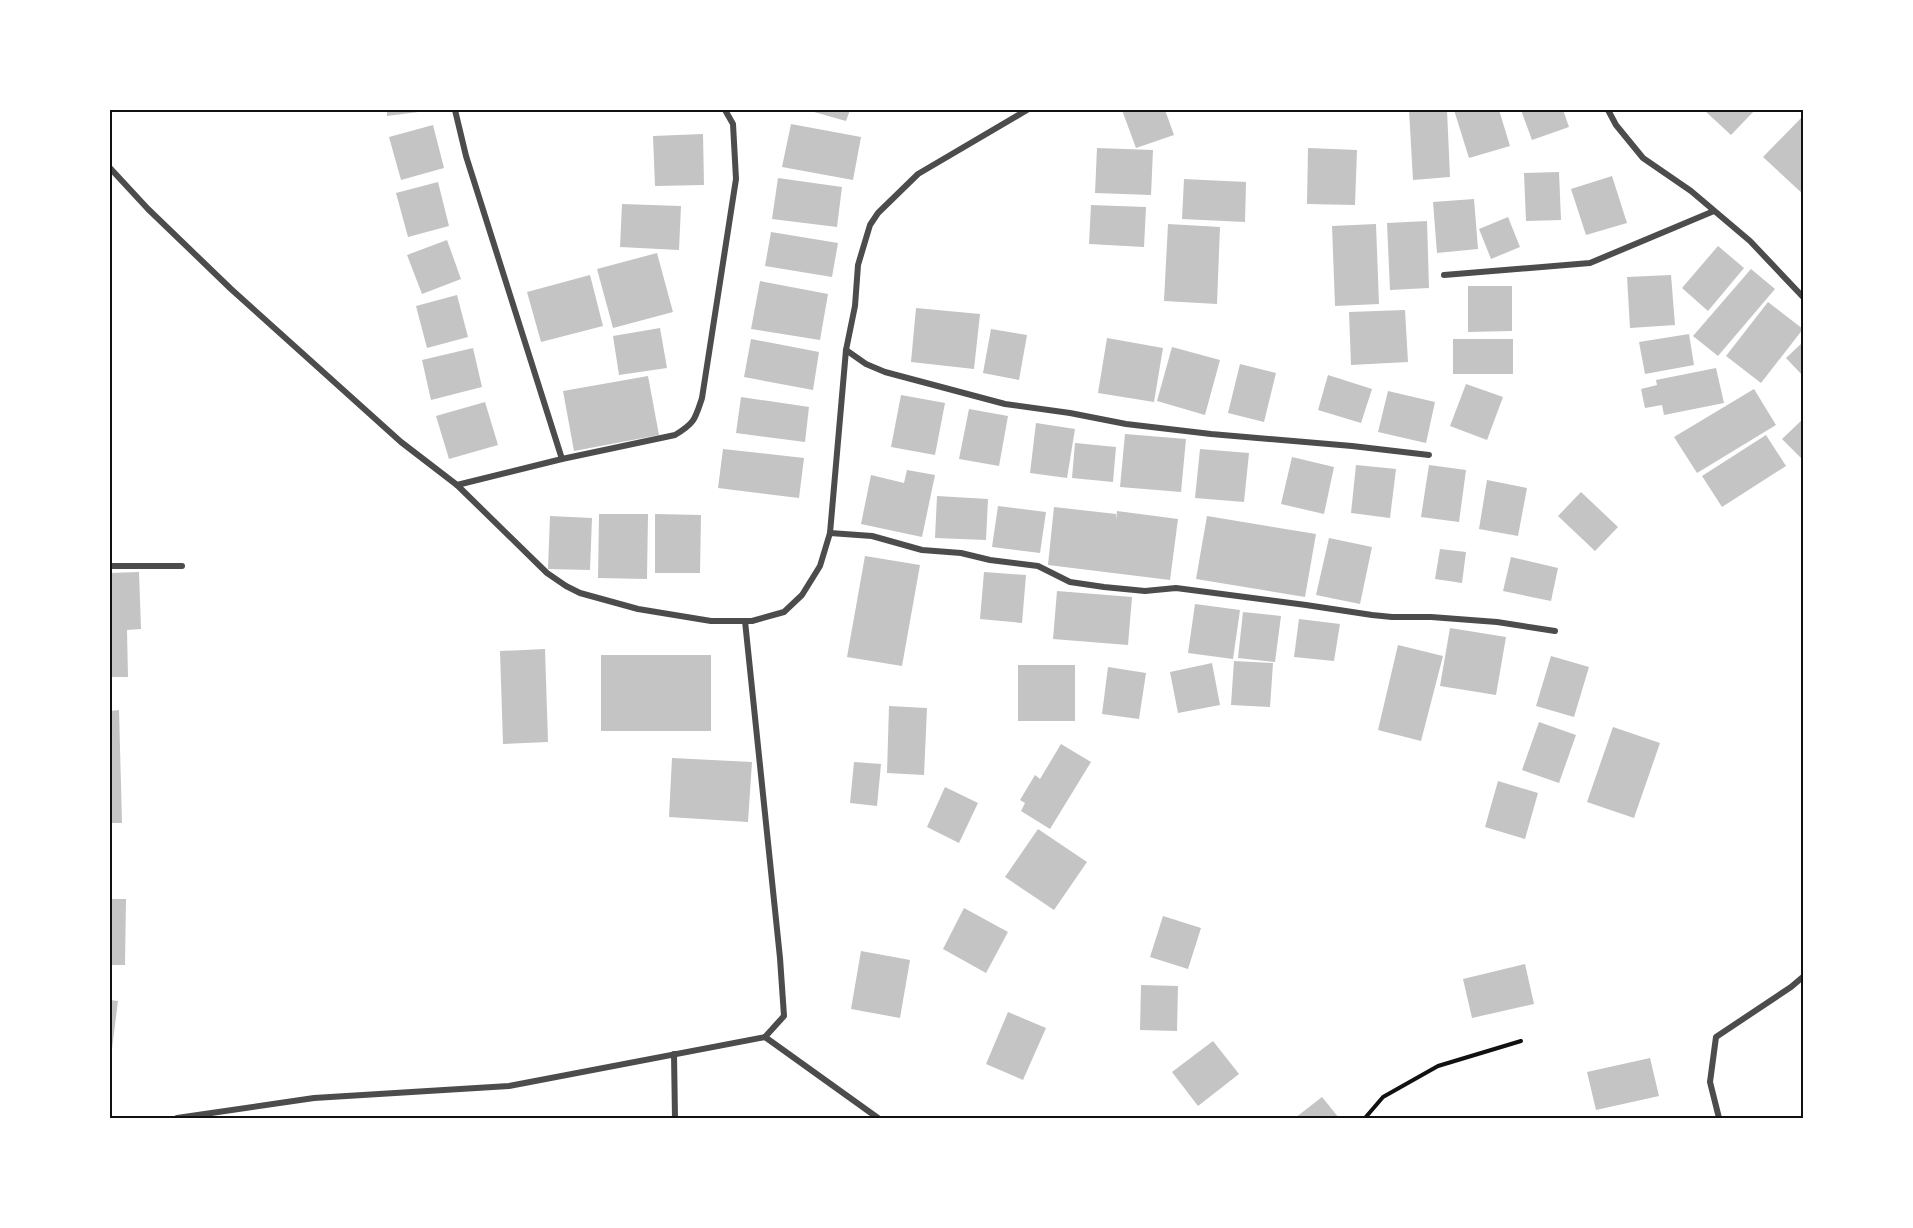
<svg xmlns="http://www.w3.org/2000/svg" width="1913" height="1228" font-family="'Asap Condensed',sans-serif">
<rect width="100%" height="100%" fill="#fff"/>
<g fill="#c4c4c4">
<polygon points="387,110 425,110 426,111 387,116"/>
<polygon points="807,110 850,110 846,121"/>
<polygon points="1122,110 1165,110 1174,135 1136,148"/>
<polygon points="1409,110 1447,110 1450,177 1413,180"/>
<polygon points="1454,110 1499,110 1510,146 1469,158"/>
<polygon points="1521,110 1563,110 1569,127 1532,140"/>
<polygon points="1704,110 1755,110 1731,135"/>
<polygon points="1804,115 1804,195 1763,157"/>
<polygon points="791,124 861,137 853,180 782,167"/>
<polygon points="433,125 444,168 401,180 389,137"/>
<polygon points="703,134 704,185 655,186 653,136"/>
<polygon points="1097,148 1153,150 1151,195 1095,193"/>
<polygon points="1308,148 1357,150 1355,205 1307,204"/>
<polygon points="1559,172 1561,220 1526,221 1524,173"/>
<polygon points="1612,176 1627,223 1586,235 1571,189"/>
<polygon points="778,178 842,187 837,227 772,219"/>
<polygon points="1184,179 1246,182 1245,222 1182,219"/>
<polygon points="438,182 449,226 408,237 396,193"/>
<polygon points="1474,199 1478,249 1437,253 1433,202"/>
<polygon points="622,204 681,206 679,250 620,247"/>
<polygon points="1091,205 1146,207 1144,247 1089,244"/>
<polygon points="1508,217 1520,247 1491,259 1479,229"/>
<polygon points="1427,221 1429,288 1390,290 1387,223"/>
<polygon points="1168,224 1220,227 1217,304 1164,301"/>
<polygon points="1376,224 1379,304 1335,306 1332,226"/>
<polygon points="771,232 838,243 832,277 765,266"/>
<polygon points="447,240 461,279 422,294 407,255"/>
<polygon points="1718,246 1744,268 1708,311 1682,288"/>
<polygon points="657,253 673,312 613,328 597,269"/>
<polygon points="1751,269 1775,289 1718,356 1693,336"/>
<polygon points="590,275 603,326 541,342 527,292"/>
<polygon points="1671,275 1675,325 1630,328 1627,277"/>
<polygon points="760,281 828,294 820,340 751,329"/>
<polygon points="1468,286 1512,286 1512,331 1468,332"/>
<polygon points="457,295 468,337 427,348 416,306"/>
<polygon points="1768,302 1803,329 1761,383 1726,356"/>
<polygon points="916,308 980,314 974,369 911,362"/>
<polygon points="1405,310 1408,362 1351,365 1349,312"/>
<polygon points="660,328 667,368 619,375 613,336"/>
<polygon points="991,329 1027,335 1019,380 983,373"/>
<polygon points="1689,334 1694,365 1645,374 1639,342"/>
<polygon points="1107,338 1163,348 1154,402 1098,393"/>
<polygon points="751,339 819,352 813,390 744,377"/>
<rect x="1453" y="339" width="60" height="35"/>
<polygon points="1804,341 1804,377 1786,358"/>
<polygon points="1172,347 1220,360 1205,415 1157,401"/>
<polygon points="473,348 482,387 431,400 422,360"/>
<polygon points="1240,364 1276,373 1264,422 1228,413"/>
<polygon points="1716,368 1724,403 1664,415 1662,405 1645,408 1641,389 1657,385 1656,380"/>
<polygon points="1328,375 1372,389 1361,423 1318,410"/>
<polygon points="648,376 659,435 574,451 563,391"/>
<polygon points="1466,384 1503,397 1487,440 1450,426"/>
<polygon points="1754,389 1776,425 1697,473 1674,437"/>
<polygon points="1388,391 1435,402 1426,443 1378,432"/>
<polygon points="901,395 945,403 935,455 891,447"/>
<polygon points="741,397 809,407 805,442 736,433"/>
<polygon points="485,402 498,445 449,459 436,416"/>
<polygon points="969,409 1008,416 999,466 959,459"/>
<polygon points="1804,418 1804,461 1782,439"/>
<polygon points="1036,423 1075,429 1067,478 1030,473"/>
<polygon points="1125,434 1186,439 1181,492 1120,487"/>
<polygon points="1766,435 1786,466 1722,507 1702,476"/>
<polygon points="1075,443 1116,447 1113,482 1072,478"/>
<polygon points="723,449 804,458 799,498 718,488"/>
<polygon points="1200,449 1249,453 1244,502 1195,498"/>
<polygon points="1292,457 1334,467 1324,514 1281,504"/>
<polygon points="1356,465 1396,469 1390,518 1351,513"/>
<polygon points="1429,465 1466,470 1459,522 1421,517"/>
<polygon points="907,470 935,475 922,537 861,524 871,475 904,483"/>
<polygon points="1487,480 1527,488 1518,536 1479,529"/>
<polygon points="1581,492 1618,527 1595,551 1558,516"/>
<polygon points="937,496 988,499 986,540 935,538"/>
<polygon points="998,506 1046,512 1040,553 992,547"/>
<polygon points="1054,507 1116,514 1116,520 1117,511 1178,519 1170,580 1048,565"/>
<polygon points="599,514 648,514 647,579 598,578"/>
<polygon points="655,514 701,515 700,573 655,573"/>
<polygon points="550,516 592,518 590,570 548,569"/>
<polygon points="1207,516 1316,534 1305,597 1196,579"/>
<polygon points="1329,538 1372,547 1360,604 1316,595"/>
<polygon points="1440,549 1466,552 1462,583 1435,579"/>
<polygon points="865,556 920,565 902,666 847,657"/>
<polygon points="1511,557 1558,568 1551,601 1503,591"/>
<polygon points="139,572 141,629 127,630 128,677 110,677 110,573"/>
<polygon points="984,572 1026,575 1022,623 980,619"/>
<polygon points="1057,591 1132,597 1128,645 1053,639"/>
<polygon points="1195,604 1240,610 1233,659 1188,653"/>
<polygon points="1243,612 1281,616 1275,662 1238,658"/>
<polygon points="1299,619 1340,624 1334,661 1294,657"/>
<polygon points="1450,628 1506,637 1496,695 1440,686"/>
<polygon points="1398,645 1443,656 1421,741 1378,730"/>
<polygon points="545,649 548,742 503,744 500,651"/>
<rect x="601" y="655" width="110" height="76"/>
<polygon points="1551,656 1589,667 1574,717 1536,706"/>
<polygon points="1234,661 1273,663 1270,707 1231,705"/>
<polygon points="1212,663 1220,705 1178,713 1170,672"/>
<rect x="1018" y="665" width="57" height="56"/>
<polygon points="1108,667 1146,673 1139,719 1102,714"/>
<polygon points="889,706 927,708 924,775 887,773"/>
<polygon points="119,710 122,823 110,823 110,711"/>
<polygon points="1539,722 1576,735 1559,783 1522,770"/>
<polygon points="1613,727 1660,743 1634,818 1587,802"/>
<polygon points="1061,744 1091,762 1050,829 1021,811 1025,803 1020,800 1035,775 1040,779"/>
<polygon points="672,758 752,762 748,822 669,817"/>
<polygon points="854,762 881,764 877,806 850,803"/>
<polygon points="1498,781 1538,793 1525,839 1485,827"/>
<polygon points="945,787 978,803 959,843 927,827"/>
<polygon points="1038,829 1087,862 1054,910 1005,877"/>
<polygon points="110,899 126,899 125,965 110,965"/>
<polygon points="964,908 1008,932 986,973 943,949"/>
<polygon points="1163,916 1201,928 1188,969 1150,957"/>
<polygon points="861,951 910,960 900,1018 851,1009"/>
<polygon points="1525,964 1534,1004 1472,1018 1463,979"/>
<polygon points="1141,985 1178,986 1177,1031 1140,1030"/>
<polygon points="110,1000 118,1001 111,1057 110,1057"/>
<polygon points="1008,1012 1046,1028 1023,1080 986,1064"/>
<polygon points="1213,1041 1239,1074 1198,1106 1172,1072"/>
<polygon points="1650,1058 1659,1096 1596,1110 1587,1072"/>
<polygon points="1322,1097 1339,1118 1295,1118"/>
</g>
<g fill="none" stroke-linecap="round" stroke-linejoin="round">
<polyline stroke="#111" stroke-width="4" points="1365,1118 1383,1097 1438,1066 1521,1041"/>
<g stroke="#4c4c4c" stroke-width="6">
<polyline points="455,110 466,156 562,459"/>
<polyline points="1608,110 1616,125 1643,158 1691,191 1750,241 1804,298"/>
<polyline points="110,168 148,209 231,289 401,442 457,485 547,573 566,586 580,593 638,609 711,621 752,621 784,612 802,595 820,566 830,533 846,350 855,306 858,265 870,225 878,213 918,174 1027,110"/>
<polyline points="1444,275 1590,263 1714,211"/>
<polyline points="846,350 866,364 885,372 1005,404 1070,413 1126,424 1211,434 1352,446 1429,455"/>
<path d="M 457,485 L 562,459 L 675,435 C 695,423 695,419 702,398 L 736,179 L 733,124 L 725,110"/>
<polyline points="830,533 872,536 922,550 961,553 990,560 1038,566 1070,582 1104,587 1145,591 1176,588 1306,605 1372,615 1392,617 1431,617 1497,622 1555,631"/>
<polyline points="110,566 182,566"/>
<polyline points="765,1037 878,1118"/>
<polyline points="674,1054 675,1118"/>
<polyline points="177,1118 314,1098 509,1086 765,1037 784,1016 780,958 745,621"/>
<polyline points="1719,1118 1710,1082 1716,1037 1791,987 1804,976"/>
</g>
</g>
<rect width="1913" height="1228" fill="none" stroke="#ffffff" stroke-width="222"/>
<rect x="111" y="111" width="1691" height="1006" fill="none" stroke="#111" stroke-width="2"/>
</svg>
